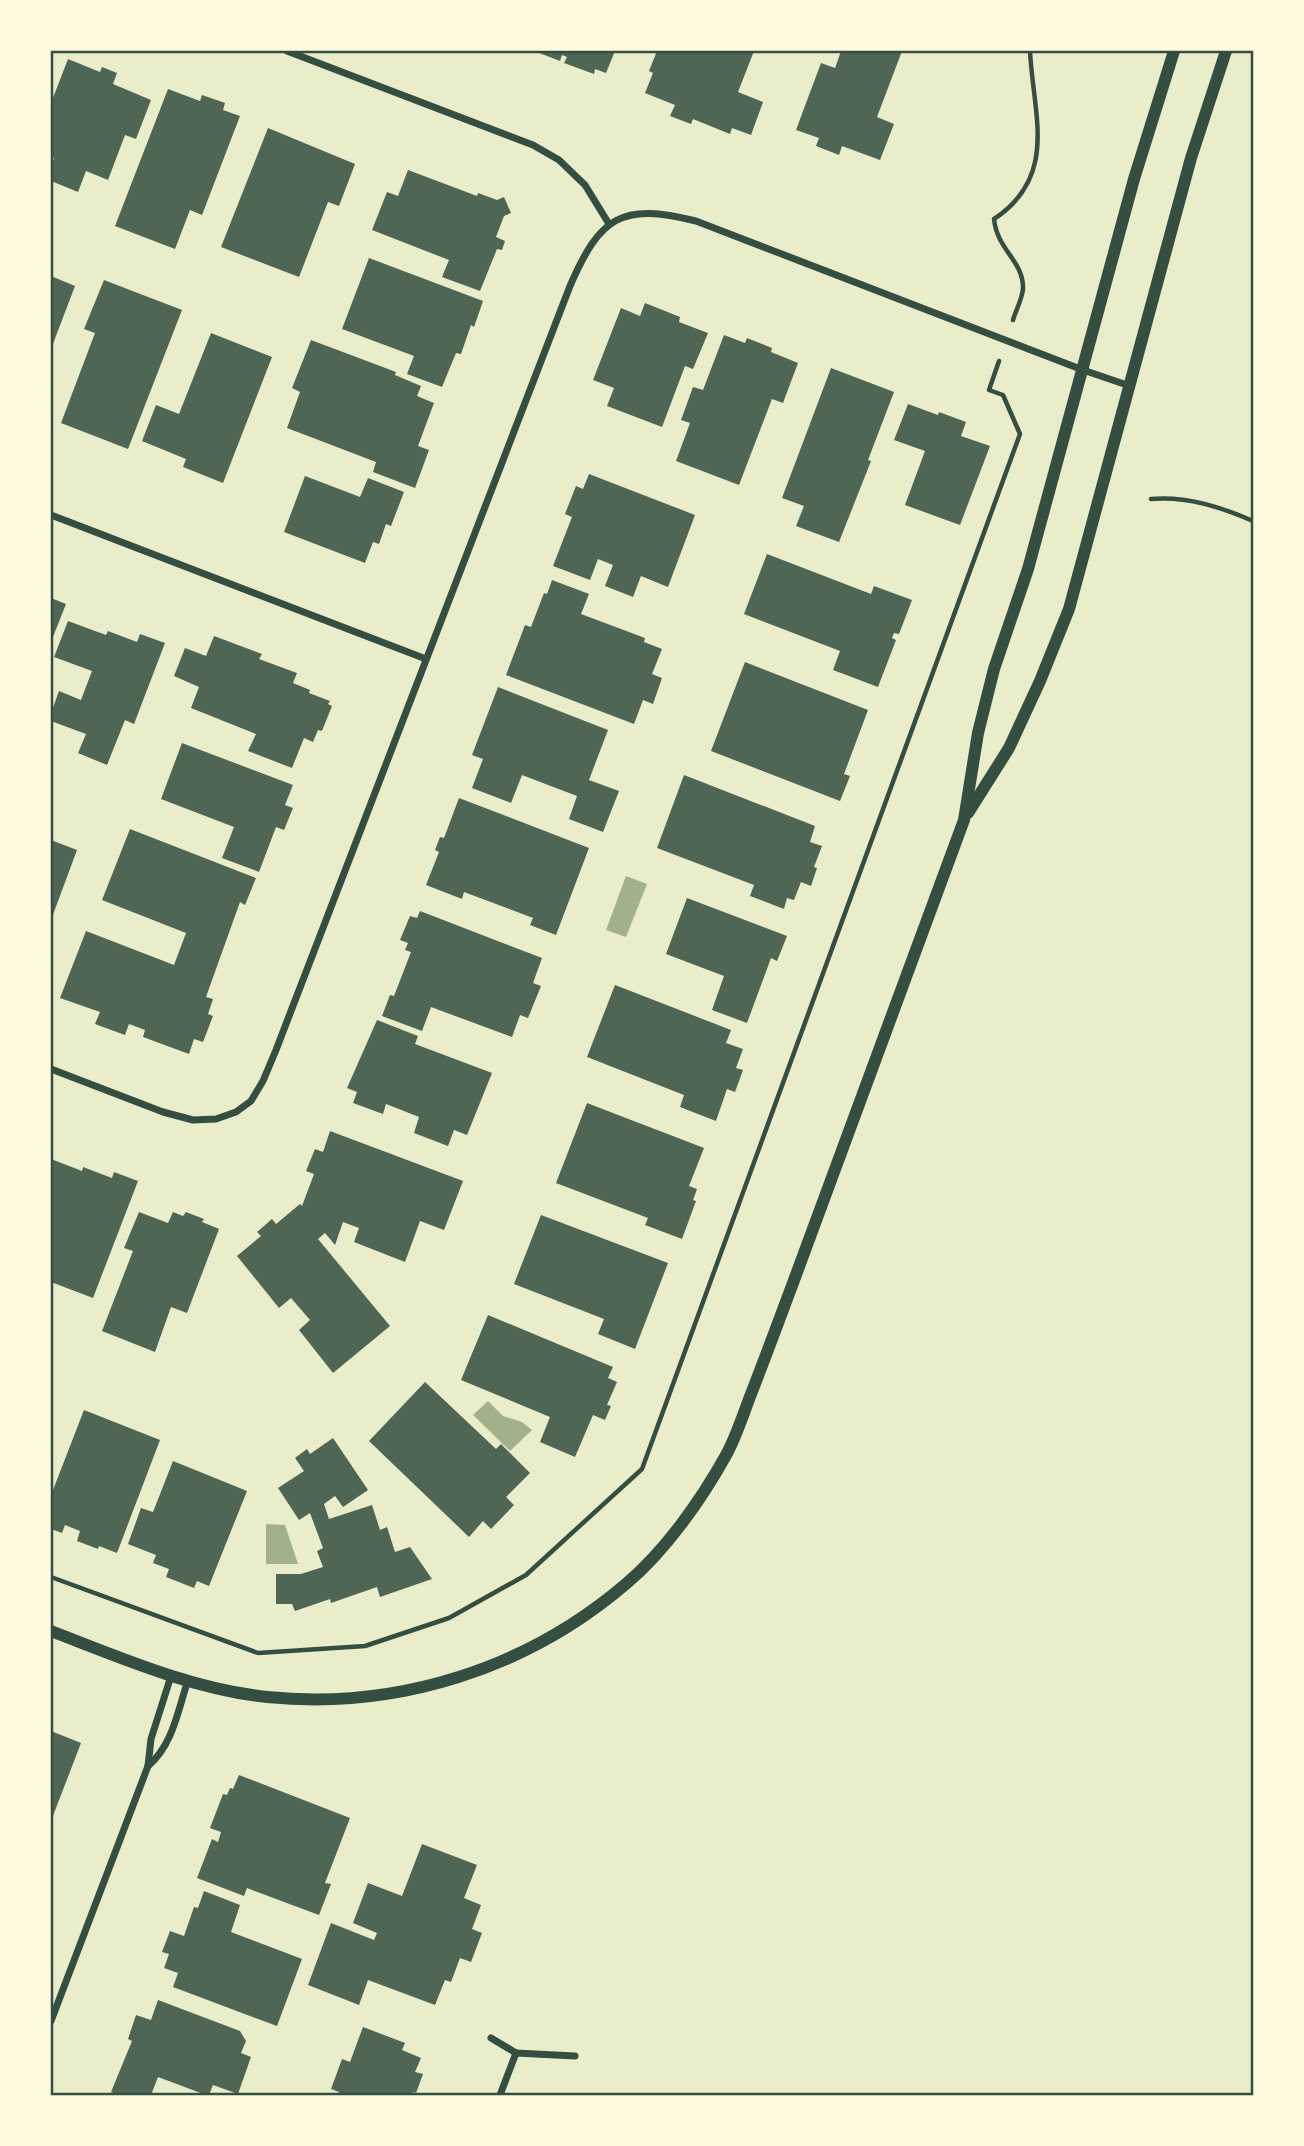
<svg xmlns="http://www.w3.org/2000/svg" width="1304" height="2146" font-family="Georgia,serif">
<rect width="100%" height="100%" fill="#e9edc9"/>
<g fill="#a3b18a">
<polygon points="626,876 647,884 626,937 606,930"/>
<polygon points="488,1401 503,1416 522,1422 532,1430 510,1451 473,1415"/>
<polygon points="266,1524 285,1525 298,1564 266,1564"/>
</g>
<g fill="#4f6655">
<polygon points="534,51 615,51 606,73 595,69 594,74 564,63 567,57 562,55 560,61"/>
<polygon points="657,51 754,51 738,92 763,102 751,135 732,128 730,134 693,119 691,124 670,116 675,105 645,93 653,73 649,71"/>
<polygon points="841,51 902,51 877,117 894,124 880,160 842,146 839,155 816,146 819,138 796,130 821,63 835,68"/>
<polygon points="68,59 100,72 102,67 117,73 113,84 151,100 136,139 125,135 108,180 86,171 78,192 51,181 51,167 54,158 51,157 51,103"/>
<polygon points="168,89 200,101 202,95 225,103 223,110 240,116 202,215 190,210 175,249 115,226"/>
<polygon points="268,128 355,164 339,206 328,202 299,277 221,247"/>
<polygon points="408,170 477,196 478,193 497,200 504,197 511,213 504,216 496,237 505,241 502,250 497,249 480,291 442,277 449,260 372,230 387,192 398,196"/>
<polygon points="369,258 483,301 474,327 471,325 461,354 456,353 442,387 407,374 414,356 342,329"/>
<polygon points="51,276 75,286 51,349"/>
<polygon points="104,280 182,310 128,449 61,423 95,333 84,329"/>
<polygon points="645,303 680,317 679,322 708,333 693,369 685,366 662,427 607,406 614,388 593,380 621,308 640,316"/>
<polygon points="211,333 272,357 223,483 183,467 186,459 142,441 156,405 179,414"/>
<polygon points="724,335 745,343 747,338 772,348 771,352 798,363 783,403 772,399 739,485 676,461 690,423 681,420 693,387 703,390"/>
<polygon points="311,340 396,372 395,375 421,386 417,396 434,403 418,446 429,450 415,488 373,472 376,462 287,428 300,392 292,388"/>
<polygon points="831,368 894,392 868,460 871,461 839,542 796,526 804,506 782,498"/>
<polygon points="908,404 938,415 939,412 966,422 961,436 990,446 960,525 905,505 925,451 894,440"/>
<polygon points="589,474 695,515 668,587 641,576 633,597 605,586 613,565 598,559 590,580 553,566 572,517 565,514 576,486 583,489"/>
<polygon points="305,476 360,497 368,478 404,492 391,526 386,524 379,544 373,542 365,563 284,532"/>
<polygon points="767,554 871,594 874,586 912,600 899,634 894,633 892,638 896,640 878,687 833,670 840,651 744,614"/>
<polygon points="552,580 589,594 581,614 645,638 644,642 662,649 652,674 662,678 653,704 643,700 634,724 506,675 525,625 531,627 544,593 547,594"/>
<polygon points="51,598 66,604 51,642"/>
<polygon points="68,621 106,635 108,631 137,642 140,634 165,643 134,724 125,720 107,765 78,753 86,734 51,721 51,713 59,691 81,700 92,671 54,657"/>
<polygon points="214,636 262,654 259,659 297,673 293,683 310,690 309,693 330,701 328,704 332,706 322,731 318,730 313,742 304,738 292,768 248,751 256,734 191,708 199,687 174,676 185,648 206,656"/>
<polygon points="745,662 868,710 844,774 850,776 840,801 711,751"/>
<polygon points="498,687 608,730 589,780 619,791 603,832 569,819 577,796 522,775 511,803 472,788 483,759 472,755"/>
<polygon points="182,743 293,785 285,805 293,808 284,830 276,827 259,872 222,858 234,827 161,799"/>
<polygon points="684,775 815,826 810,842 822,846 814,867 817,868 811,886 801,882 794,900 787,898 784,909 750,896 754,885 657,848"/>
<polygon points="459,798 589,848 556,935 530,925 533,918 464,892 462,899 426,885 439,852 435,850 440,837 444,838"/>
<polygon points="130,829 256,878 245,905 240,902 206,997 213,999 208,1014 213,1016 203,1042 194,1039 189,1054 143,1037 145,1030 129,1024 125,1035 95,1024 100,1012 60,998 86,931 174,965 186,933 102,900"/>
<polygon points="51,840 77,850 51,920"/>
<polygon points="687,898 787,936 777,961 771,958 747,1023 712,1010 724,976 666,954"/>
<polygon points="420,911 542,958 533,983 541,986 528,1018 520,1015 512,1037 431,1007 422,1031 382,1016 390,995 394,996 411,952 405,950 408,943 400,940 410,916 417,918"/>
<polygon points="615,985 731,1030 726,1043 743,1049 736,1068 743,1070 735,1092 727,1089 716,1121 680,1107 684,1095 587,1057"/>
<polygon points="377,1020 418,1036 415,1044 492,1073 467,1135 454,1130 448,1146 414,1133 419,1117 386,1104 383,1114 353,1103 357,1092 347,1088"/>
<polygon points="587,1103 704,1148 689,1186 697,1189 693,1200 696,1201 682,1239 645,1225 648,1218 556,1183"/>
<polygon points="330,1131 463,1181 444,1230 420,1221 405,1262 354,1242 359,1228 343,1222 335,1245 325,1233 318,1239 390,1326 333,1373 299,1330 310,1320 291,1298 279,1308 237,1256 261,1236 257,1232 272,1219 276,1224 300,1204 302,1206 314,1174 306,1171 315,1149 323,1152"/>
<polygon points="51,1159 82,1171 83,1167 112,1178 114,1172 138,1181 93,1298 51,1282"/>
<polygon points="139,1212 168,1223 173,1212 183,1216 186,1212 204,1219 202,1222 219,1229 187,1313 171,1307 155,1352 102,1331 133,1251 124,1248"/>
<polygon points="541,1215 668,1263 635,1349 598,1334 604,1319 514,1284"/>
<polygon points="488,1315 613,1367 608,1378 617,1382 607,1405 611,1406 605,1420 593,1415 575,1457 540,1442 550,1417 461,1380"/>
<polygon points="425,1382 496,1449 501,1444 530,1473 506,1497 514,1505 491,1529 483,1521 469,1537 369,1441"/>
<polygon points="84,1410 160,1440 117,1553 99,1546 98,1549 77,1541 80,1531 65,1525 62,1533 51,1529 51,1489 53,1490"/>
<polygon points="333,1438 368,1490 343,1507 335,1496 324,1504 329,1519 372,1505 380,1530 387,1527 395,1552 410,1547 432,1579 380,1597 377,1587 331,1603 330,1599 295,1611 292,1604 276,1604 276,1574 301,1574 323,1567 317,1551 323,1548 310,1513 299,1520 278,1488 304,1471 295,1458 307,1449 310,1454"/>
<polygon points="173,1461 247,1491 209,1586 197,1581 194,1588 166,1577 169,1569 153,1563 156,1555 128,1544 141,1508 153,1512"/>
<polygon points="51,1731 81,1743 51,1821"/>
<polygon points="239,1775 350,1818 325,1883 331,1884 319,1915 247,1888 244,1896 197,1878 212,1839 218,1842 221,1832 210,1828 223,1794 227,1795 230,1788 233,1789"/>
<polygon points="422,1844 477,1865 464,1898 481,1905 472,1929 482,1933 471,1962 460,1958 451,1982 445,1980 435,2005 368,1980 359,2005 308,1985 331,1923 374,1940 377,1933 353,1923 368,1883 402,1896"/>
<polygon points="204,1891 240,1905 231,1932 302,1959 277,2026 173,1987 178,1973 164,1968 169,1954 162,1952 170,1931 184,1936 194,1907 198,1908"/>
<polygon points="158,2000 240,2031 246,2041 241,2053 251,2057 238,2094 213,2085 209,2095 206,2095 158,2077 151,2095 118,2095 111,2092 132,2041 128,2039 136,2015 151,2020"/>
<polygon points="363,2027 405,2043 402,2050 421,2058 415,2072 423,2074 416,2093 413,2092 412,2095 338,2095 339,2092 331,2089 342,2059 350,2062"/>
</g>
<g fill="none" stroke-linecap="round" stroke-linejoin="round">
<g stroke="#344e41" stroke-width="4.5">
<path d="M 1013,320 C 1016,310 1022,299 1023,289 C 1024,261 997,250 994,219 C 1059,176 1033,114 1030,51"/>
<path d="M 1151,499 C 1187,496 1221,507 1253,521"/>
<polyline points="51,1577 258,1653 365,1646 449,1618 526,1575 642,1469 1020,434 1003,395 989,390 999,361"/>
</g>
<g stroke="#344e41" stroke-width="7">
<polyline points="287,51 533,145 559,160 585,185 609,224"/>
<polyline points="51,515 426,659"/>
<path d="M 51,1069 L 163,1112 L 193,1120 L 216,1119 L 236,1112 L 251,1101 L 263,1081 L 276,1050 L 570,286 C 600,217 621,202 696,221 L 1083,370 L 1130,386"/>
<path d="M 148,1766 C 173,1745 178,1710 188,1680"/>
<polyline points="51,2021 148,1766 151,1739 171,1676"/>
<polyline points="491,2038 516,2053"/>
<polyline points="500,2095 516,2053 575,2056"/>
</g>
<g stroke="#344e41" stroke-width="12">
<polyline points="968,813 1009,748 1040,681 1069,609 1191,158 1226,51"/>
<path d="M 51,1631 C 121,1658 192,1689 267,1697 C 397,1710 527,1669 627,1583 C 665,1551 701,1500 725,1457 C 737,1436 744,1411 753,1389 C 775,1332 796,1275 817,1218 C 866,1085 915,952 964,820 L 978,733 L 994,669 L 1028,569 L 1134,179 L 1174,51"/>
</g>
</g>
<rect width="1304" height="2146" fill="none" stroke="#fefae0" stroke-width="105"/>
<rect x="52" y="52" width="1200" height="2042" fill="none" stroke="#344e41" stroke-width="2.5"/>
</svg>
